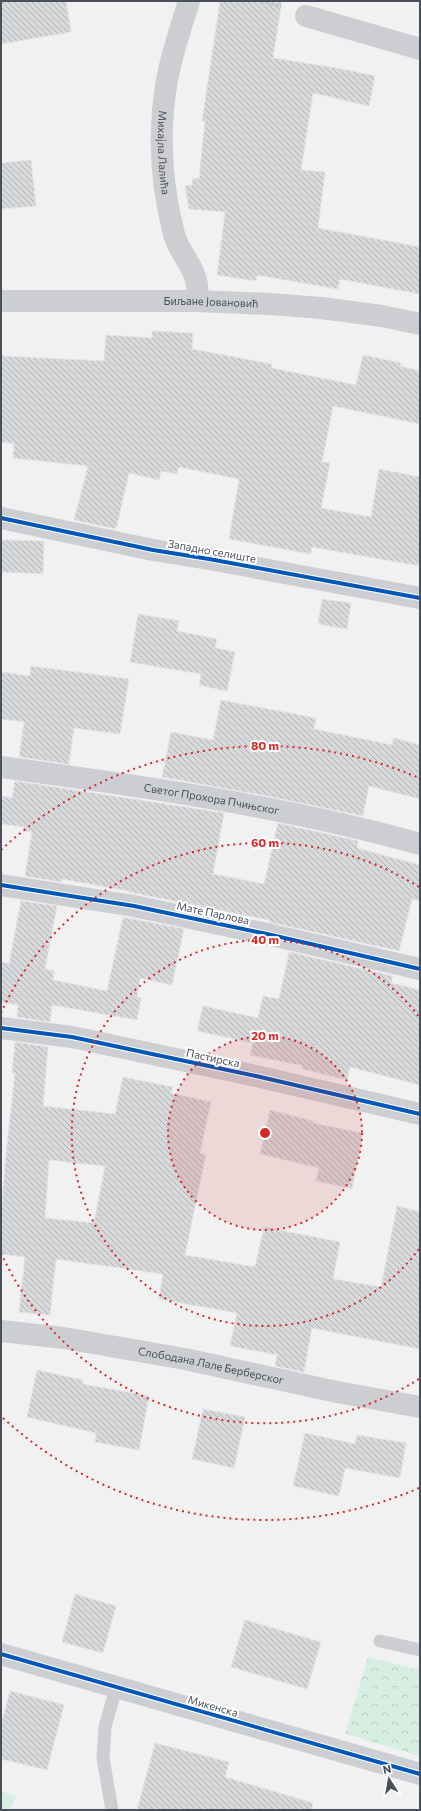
<svg xmlns="http://www.w3.org/2000/svg" width="421" height="1811" font-family="Commissioner,sans-serif">
<defs>
<pattern id="park-crowns" width="20" height="18" patternUnits="userSpaceOnUse"><rect width="20" height="18" fill="#d7eee3"/><path d="M2 6a3 3 0 1 1 6 0M12 15a3 3 0 1 1 6 0" fill="none" stroke="#bacec5"/></pattern>
<pattern id="building-back-hatch" width="6" height="6" patternUnits="userSpaceOnUse"><rect width="6" height="6" fill="#d8d9db"/><path d="M-1 5l2 2M0 0l6 6M5-1l2 2" fill="none" stroke="#b1b2b5"/></pattern>
</defs>
<rect width="100%" height="100%" fill="#f1f1f1"/>
<polygon fill="#d7eee3" points="1,1791 16,1797 10,1810 1,1810"/>
<polygon fill="url(#park-crowns)" points="368,1657 420,1670 420,1756 345,1734"/>
<g fill="url(#building-back-hatch)" stroke="#e2e3e4" fill-rule="evenodd">
<polygon points="1,1 66,1 71,32 1,44"/>
<polygon points="220,1 282,1 273,58 342,69 375,76 369,106 313,93 301,170 325,172 318,228 420,247 420,294 340,279 338,289 257,275 256,281 217,275 225,212 189,209 185,186 192,185 193,178 199,179 205,121 202,121"/>
<polygon points="31,160 36,206 1,209 1,163"/>
<polygon points="152,331 193,333 192,349 272,364 271,368 356,385 363,355 401,363 400,366 420,371 420,424 333,406 322,462 330,463 321,508 371,517 379,469 420,477 420,566 312,547 311,554 229,539 239,479 179,467 177,474 161,471 159,480 129,473 116,529 74,520 88,466 13,458 14,444 1,442 1,356 104,361 106,335 152,338"/>
<polygon points="1,540 44,541 43,574 1,572"/>
<polygon points="322,599 351,603 347,629 318,624"/>
<polygon points="138,614 179,621 177,631 217,639 215,648 235,652 227,691 199,685 201,674 130,662"/>
<polygon points="31,666 129,679 120,734 74,728 69,764 19,757 24,722 1,719 1,672 30,676"/>
<polygon points="221,700 316,718 314,729 392,745 394,738 420,745 420,799 369,786 363,816 267,796 162,777 171,732 213,740"/>
<polygon points="15,781 224,813 213,874 264,884 278,823 358,841 357,848 420,865 420,901 412,899 399,951 269,922 269,920 129,892 129,891 62,879 61,882 25,876 32,832 23,831 24,827 1,824 1,796 12,798"/>
<polygon points="21,901 57,906 45,969 54,971 53,980 107,991 123,917 184,929 172,985 140,978 137,997 141,998 137,1020 52,1005 50,1022 17,1017 18,1005 1,1002 1,962 9,964"/>
<polygon points="289,952 393,976 391,983 420,990 420,1085 350,1067 347,1080 302,1069 303,1066 250,1055 253,1043 197,1031 203,1006 258,1018 263,996 279,999"/>
<path d="M 15,1042 L 48,1047 L 43,1106 L 115,1114 L 123,1077 L 173,1087 L 171,1093 L 211,1102 L 200,1153 L 206,1154 L 185,1255 L 255,1267 L 264,1227 L 340,1242 L 333,1279 L 381,1287 L 397,1206 L 420,1212 L 420,1349 L 312,1328 L 304,1372 L 275,1366 L 277,1355 L 230,1346 L 237,1313 L 159,1299 L 163,1274 L 56,1259 L 50,1315 L 19,1312 L 25,1257 L 1,1254 L 1,1216 L 6,1153 L 15,1073 L 12,1073 ZM 49,1160 L 105,1166 L 94,1223 L 45,1218 Z"/>
<polygon points="270,1110 313,1121 313,1123 362,1133 361,1138 362,1138 352,1189 316,1181 319,1168 260,1154"/>
<polygon points="37,1370 83,1380 82,1384 149,1396 139,1450 95,1442 96,1433 27,1417"/>
<polygon points="203,1409 245,1417 234,1468 192,1459"/>
<polygon points="305,1433 355,1444 357,1435 406,1443 400,1478 345,1468 339,1496 293,1486"/>
<polygon points="75,1594 116,1606 103,1653 62,1642"/>
<polygon points="245,1620 321,1642 307,1689 231,1667"/>
<polygon points="10,1691 64,1705 47,1770 1,1759 1,1725"/>
<polygon points="155,1743 229,1762 225,1777 313,1803 312,1810 137,1810"/>
</g>
<g fill="none" stroke-linecap="round" stroke-linejoin="round">
<polyline stroke="#bac5c3" stroke-width="2.5" stroke-dasharray="3 2" stroke-linecap="butt" points="261,1 281,7"/>
<g stroke="#ccced1" stroke-width="13">
<polyline points="380,1641 420,1650"/>
<polyline points="112,1810 103,1758 105,1727 116,1688"/>
</g>
<g stroke="#ccced1" stroke-width="22">
<path id="s1" d="M 189,1 C 181,27 172,53 167,80 C 158,131 161,184 174,234 C 178,251 192,263 196,280 C 198,287 198,294 197,301"/>
<polyline points="306,16 420,49"/>
<path id="s2" d="M 1,301 L 197,301 L 271,304 L 321,308 L 382,316 L 420,324"/>
<polyline points="1,518 153,550 209,559 420,598"/>
<path id="s3" d="M 1,767 C 141,786 284,806 420,844"/>
<polyline points="1,885 134,906 267,934 420,969"/>
<polyline points="1,1028 72,1037 256,1076 420,1114"/>
<path id="s4" d="M 1,1331 L 64,1338 L 185,1359 L 337,1392 L 420,1407"/>
<polyline points="1,1654 420,1774"/>
</g>
<g stroke="#fff" stroke-width="6">
<g id="cycleway">
<polyline points="1,518 153,550 209,559 420,598"/>
<polyline points="1,885 134,906 267,934 420,969"/>
<polyline points="1,1028 72,1037 256,1076 420,1114"/>
<polyline points="1,1654 420,1774"/>
</g>
</g>
<use href="#cycleway" stroke="#0057b8" stroke-width="4"/>
</g>
<circle cx="265" cy="1133" r="97" fill="#d62828" fill-opacity=".12"/>
<g fill="none" stroke="#d62828" stroke-width="2" stroke-dasharray="2 4">
<circle cx="265" cy="1133" r="97"/>
<path d="M419 1249A193 193 0 1 1 419 1017"/>
<path d="M419 1379A290 290 0 0 1 1 1253M1 1013A290 290 0 0 1 419 887"/>
<path d="M419 1488A387 387 0 0 1 1 1416M1 850A387 387 0 0 1 419 778"/>
</g>
<g text-anchor="middle" stroke-width="4" stroke-linejoin="round" paint-order="stroke">
<g font-size="11" fill="#49505c" stroke="#fff">
<text dy="4" stroke="none"><textPath href="#s1" startOffset="155">Михајла Лалића</textPath></text>
<text dy="4" stroke="none"><textPath href="#s2" startOffset="210">Биљане Јовановић</textPath></text>
<text transform="translate(212 551) rotate(10)" y="4">Западно селиште</text>
<text dy="4" stroke="none"><textPath href="#s3" startOffset="213">Светог Прохора Пчињског</textPath></text>
<text transform="translate(213 913) rotate(12)" y="4">Мате Парлова</text>
<text transform="translate(213 1058) rotate(12)" y="4">Пастирска</text>
<text dy="4" stroke="none"><textPath href="#s4" startOffset="213">Слободана Лале Берберског</textPath></text>
<text transform="translate(213 1706) rotate(16)" y="4">Микенска</text>
</g>
</g>
<circle cx="265" cy="1133" r="6" fill="#d62828" stroke="#fff" stroke-width="2"/>
<g font-size="12" text-anchor="middle" font-weight="bold" fill="#d62828" stroke="#fff" stroke-width="4" stroke-linejoin="round" paint-order="stroke">
<text x="265" y="750">80 m</text>
<text x="265" y="847">60 m</text>
<text x="265" y="944">40 m</text>
<text x="265" y="1040">20 m</text>
</g>
<rect width="421" height="1811" fill="none" stroke="#49505c" stroke-width="4"/>
<g transform="translate(389 1779) rotate(349)" stroke="#ffffff" stroke-width="3" paint-order="stroke">
<path d="M0-3L7 15L0 10L-7 15Z" fill="#49505c"/>
<text y="-6" font-size="11" font-weight="bold" text-anchor="middle" fill="#49505c">N</text>
</g>
</svg>
